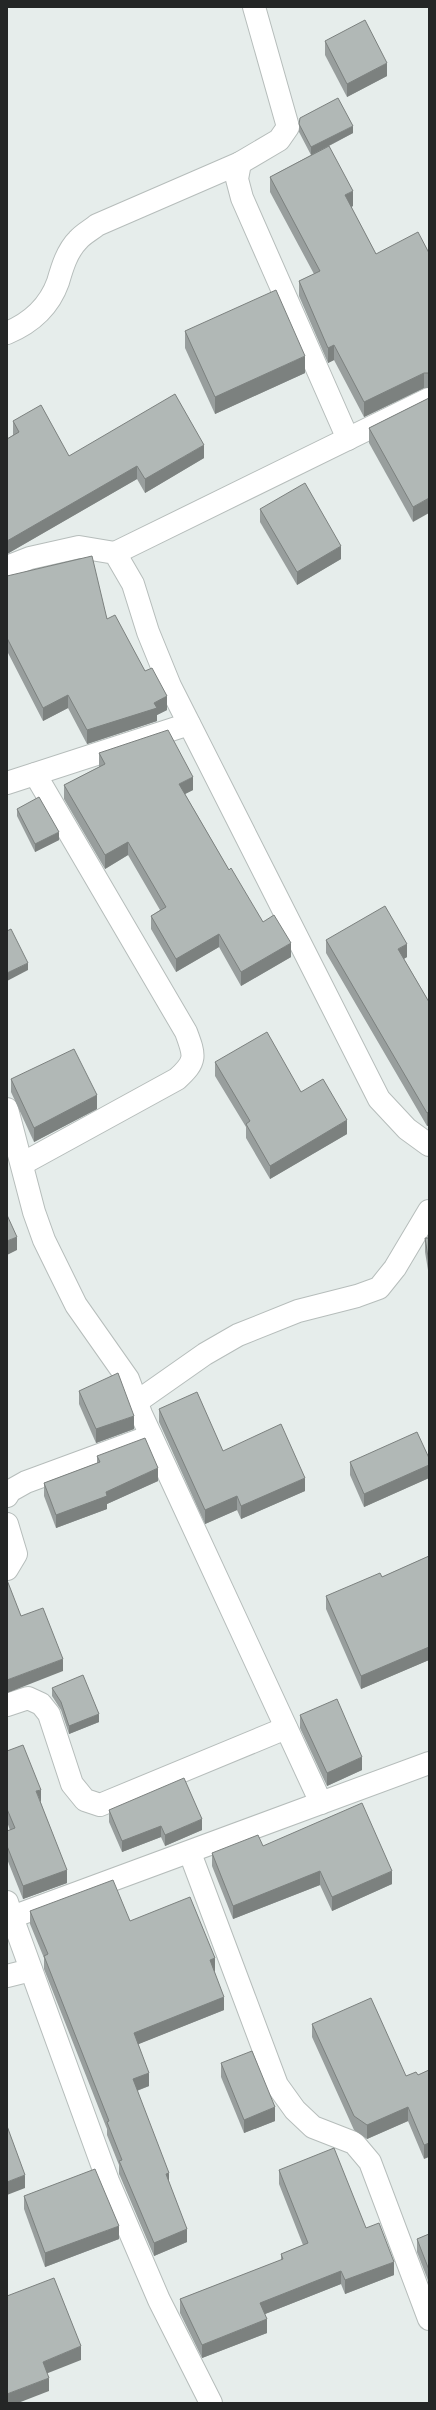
<svg xmlns="http://www.w3.org/2000/svg" width="436" height="2410" font-family="Mulish,sans-serif">
<rect width="100%" height="100%" fill="#e6edeb"/>
<g fill="none" stroke-linecap="round" stroke-linejoin="round">
<g stroke="#b6bdbb" stroke-width="24">
<g id="minor">
<polyline points="254,7 288,127 279,140 240,163 237,179 242,198 348,439"/>
<path d="M 7,333 C 31,323 49,307 58,282 C 62,268 67,251 78,240 C 83,234 91,230 97,225 L 240,163"/>
<polyline points="115,553 429,399"/>
<polyline points="7,567 30,558 79,547 115,553 133,584 148,632 170,686 379,1099 407,1129 429,1145"/>
<polyline points="7,783 189,724"/>
<polyline points="7,1109 34,1212 44,1240 76,1305 128,1379 141,1414 321,1803"/>
<path d="M 22,1164 L 177,1079 C 197,1061 195,1056 186,1032 L 35,774"/>
<polyline points="138,1401 205,1354 238,1335 298,1311 357,1296 379,1288 395,1268 429,1211"/>
<polyline points="7,1496 10,1491 26,1482 151,1436"/>
<polyline points="7,1524 16,1554 7,1569"/>
<polyline points="7,1705 28,1698 41,1704 49,1714 72,1784 85,1800 100,1805 286,1728"/>
<polyline points="190,1853 277,2085 295,2110 313,2127 354,2143 370,2162 429,2319"/>
<polyline points="7,1902 12,1917 429,1763"/>
<polyline points="12,1917 108,2181 159,2300 211,2403"/>
<polyline points="7,1976 31,1970"/>
</g>
</g>
<use href="#minor" stroke="#fff" stroke-width="22"/>
</g>
<g fill="#989e9d">
<polygon points="325,41 387,76 347,97 325,55"/>
<polygon points="299,124 353,133 329,146 353,206 351,207 376,254 429,253 429,388 424,388 364,417 334,360 328,363 299,296 299,281 314,274 270,192 270,177 311,155 299,132"/>
<polygon points="185,331 305,373 215,414 185,348"/>
<polygon points="429,398 413,522 369,443 369,428"/>
<polygon points="13,421 69,456 204,458 145,493 137,479 7,554 7,439 13,435"/>
<polygon points="260,509 341,559 297,585 260,522"/>
<polygon points="7,576 107,619 145,671 167,710 157,715 157,721 87,744 68,708 43,721 7,651"/>
<polygon points="99,753 193,790 185,794 229,870 263,922 291,957 241,986 219,947 176,972 151,929 151,916 160,910 128,855 105,869 64,799 64,785 99,767"/>
<polygon points="17,809 59,840 35,852 17,816"/>
<polygon points="326,940 407,957 404,959 429,1002 429,1125 427,1126 326,953"/>
<polygon points="215,1062 301,1092 347,1134 270,1179 246,1138 246,1127 215,1076"/>
<polygon points="11,1079 97,1109 34,1142 11,1092"/>
<polygon points="425,1238 429,1238 429,1276 425,1252"/>
<polygon points="79,1391 134,1429 96,1443 79,1404"/>
<polygon points="159,1409 223,1451 305,1491 241,1519 237,1510 205,1524 159,1422"/>
<polygon points="97,1456 158,1481 107,1504 107,1509 56,1528 44,1496 44,1483 97,1463"/>
<polygon points="429,1458 429,1478 364,1507 350,1475 350,1462"/>
<polygon points="429,1556 429,1660 361,1689 326,1609 326,1596 382,1577"/>
<polygon points="52,1688 99,1722 69,1734 61,1710 52,1696"/>
<polygon points="300,1715 362,1770 327,1786 300,1728"/>
<polygon points="7,1751 41,1803 67,1883 23,1899 7,1859 7,1831 10,1830 7,1822"/>
<polygon points="109,1810 202,1830 165,1846 161,1837 122,1852 109,1822"/>
<polygon points="263,1846 392,1884 332,1911 320,1885 233,1919 212,1866 212,1853"/>
<polygon points="30,1911 130,1921 215,1971 214,1971 224,2010 138,2044 149,2086 137,2091 169,2182 187,2242 154,2256 120,2176 119,2174 119,2165 107,2135 107,2129 44,1969 44,1958 30,1924"/>
<polygon points="312,2024 406,2076 418,2075 429,2070 424,2159 408,2121 367,2139 354,2130 312,2037"/>
<polygon points="221,2063 275,2121 244,2133 221,2077"/>
<polygon points="279,2170 366,2228 394,2275 345,2294 341,2284 265,2314 267,2333 202,2358 180,2313 180,2299 281,2260 281,2254 303,2245 279,2184"/>
<polygon points="24,2196 119,2239 45,2267 24,2209"/>
<polygon points="429,2234 429,2283 417,2252 417,2239"/>
</g>
<g fill="#7c817f">
<polygon points="387,63 387,76 347,97 347,84"/>
<polygon points="353,126 353,133 311,155 311,147"/>
<polygon points="353,191 353,206 345,210 345,195"/>
<polygon points="334,345 334,360 328,363 328,348"/>
<polygon points="305,356 305,373 215,414 215,397"/>
<polygon points="424,373 424,388 364,417 364,402"/>
<polygon points="204,445 204,458 145,493 145,479"/>
<polygon points="137,466 137,479 7,554 7,541"/>
<polygon points="429,498 429,513 413,522 413,507"/>
<polygon points="341,546 341,559 297,585 297,572"/>
<polygon points="68,695 68,708 43,721 43,708"/>
<polygon points="167,696 167,710 157,715 157,721 87,744 87,730 154,703"/>
<polygon points="193,777 193,790 179,797 179,784"/>
<polygon points="59,832 59,840 35,852 35,844"/>
<polygon points="128,842 128,855 105,869 105,855"/>
<polygon points="219,934 219,947 176,972 176,959"/>
<polygon points="291,943 291,957 241,986 241,972"/>
<polygon points="407,944 407,957 398,962 398,949"/>
<polygon points="28,963 28,970 7,981 7,973"/>
<polygon points="97,1095 97,1109 34,1142 34,1128"/>
<polygon points="429,1111 429,1125 427,1126 427,1113"/>
<polygon points="347,1120 347,1134 270,1179 270,1166"/>
<polygon points="17,1237 17,1250 7,1255 7,1241"/>
<polygon points="134,1416 134,1429 96,1443 96,1429"/>
<polygon points="429,1465 429,1478 364,1507 364,1494"/>
<polygon points="158,1468 158,1481 107,1504 107,1509 56,1528 56,1515 106,1492"/>
<polygon points="305,1478 305,1491 241,1519 241,1506"/>
<polygon points="237,1496 237,1510 205,1524 205,1510"/>
<polygon points="429,1647 429,1660 361,1689 361,1676"/>
<polygon points="63,1659 63,1671 7,1693 7,1680"/>
<polygon points="99,1714 99,1722 69,1734 69,1726"/>
<polygon points="362,1757 362,1770 327,1786 327,1773"/>
<polygon points="41,1790 41,1803 36,1791"/>
<polygon points="202,1819 202,1830 165,1846 165,1835"/>
<polygon points="161,1826 161,1837 122,1852 122,1841"/>
<polygon points="67,1870 67,1883 23,1899 23,1886"/>
<polygon points="320,1871 320,1885 233,1919 233,1906"/>
<polygon points="392,1871 392,1884 332,1911 332,1897"/>
<polygon points="215,1958 215,1971 210,1973 210,1960"/>
<polygon points="224,1997 224,2010 134,2046 134,2033"/>
<polygon points="149,2073 149,2086 133,2092 133,2079"/>
<polygon points="275,2107 275,2121 244,2133 244,2120"/>
<polygon points="408,2107 408,2121 367,2139 367,2125"/>
<polygon points="429,2143 429,2157 424,2159 424,2145"/>
<polygon points="169,2173 169,2186 166,2174"/>
<polygon points="25,2175 25,2188 7,2195 7,2182"/>
<polygon points="119,2226 119,2239 45,2267 45,2253"/>
<polygon points="187,2229 187,2242 154,2256 154,2243"/>
<polygon points="394,2262 394,2275 345,2294 345,2280"/>
<polygon points="341,2271 341,2284 260,2316 260,2303"/>
<polygon points="267,2319 267,2333 202,2358 202,2345"/>
<polygon points="81,2346 81,2360 43,2375 43,2362"/>
<polygon points="49,2378 49,2391 18,2403 7,2403 7,2394"/>
</g>
<g fill="#b1b8b6" stroke="#7c817f">
<polygon points="365,20 387,63 347,84 325,41"/>
<polygon points="338,98 353,126 311,147 299,124 300,118"/>
<polygon points="329,146 353,191 345,195 376,254 418,232 429,253 429,373 424,373 364,402 334,345 328,348 299,281 320,271 270,177"/>
<polygon points="276,290 305,356 215,397 185,331"/>
<polygon points="175,394 204,445 145,479 137,466 7,541 7,439 19,432 13,421 41,405 69,456"/>
<polygon points="429,398 429,498 413,507 369,428"/>
<polygon points="305,483 341,546 297,572 260,509"/>
<polygon points="92,556 107,619 115,615 145,671 152,668 167,696 154,703 157,708 87,730 68,695 43,708 7,638 7,576"/>
<polygon points="168,730 193,777 179,784 229,870 231,868 263,922 274,915 291,943 241,972 219,934 176,959 151,916 166,907 128,842 105,855 64,785 105,764 99,753"/>
<polygon points="39,797 59,832 35,844 17,809"/>
<polygon points="385,906 407,944 398,949 429,1002 429,1111 427,1113 326,940"/>
<polygon points="11,929 28,963 7,973 7,931"/>
<polygon points="267,1032 301,1092 323,1079 347,1120 270,1166 246,1124 250,1121 215,1062"/>
<polygon points="74,1049 97,1095 34,1128 11,1079"/>
<polygon points="7,1215 17,1237 7,1241"/>
<polygon points="425,1238 429,1238 429,1263"/>
<polygon points="118,1373 134,1416 96,1429 79,1391"/>
<polygon points="197,1392 223,1451 281,1424 305,1478 241,1506 237,1496 205,1510 159,1409"/>
<polygon points="417,1432 429,1458 429,1465 364,1494 350,1462"/>
<polygon points="145,1438 158,1468 106,1492 107,1496 56,1515 44,1483 100,1462 97,1456"/>
<polygon points="429,1556 429,1647 361,1676 326,1596 380,1573 382,1577"/>
<polygon points="7,1580 21,1616 43,1608 63,1659 7,1680"/>
<polygon points="83,1675 99,1714 69,1726 61,1702 52,1688"/>
<polygon points="337,1699 362,1757 327,1773 300,1715"/>
<polygon points="23,1745 41,1790 36,1791 67,1870 23,1886 7,1846 7,1831 15,1828 7,1809 7,1751"/>
<polygon points="184,1778 202,1819 165,1835 161,1826 122,1841 109,1810"/>
<polygon points="362,1803 392,1871 332,1897 320,1871 233,1906 212,1853 258,1835 263,1846"/>
<polygon points="113,1880 130,1921 190,1897 215,1958 210,1960 224,1997 134,2033 149,2073 133,2079 169,2173 166,2174 187,2229 154,2243 120,2163 119,2161 122,2160 107,2122 109,2121 44,1956 48,1954 30,1911"/>
<polygon points="371,1998 406,2076 416,2072 418,2075 429,2070 429,2143 424,2145 408,2107 367,2125 354,2116 312,2024"/>
<polygon points="252,2051 275,2107 244,2120 221,2063"/>
<polygon points="7,2126 25,2175 7,2182"/>
<polygon points="334,2148 366,2228 379,2223 394,2262 345,2280 341,2271 260,2303 267,2319 202,2345 180,2299 283,2259 281,2254 308,2243 279,2170"/>
<polygon points="95,2169 119,2226 45,2253 24,2196"/>
<polygon points="429,2234 429,2270 417,2239"/>
<polygon points="54,2278 81,2346 43,2362 49,2378 7,2394 7,2296"/>
</g>
<rect width="436" height="2410" fill="none" stroke="#242626" stroke-width="16"/>
</svg>
